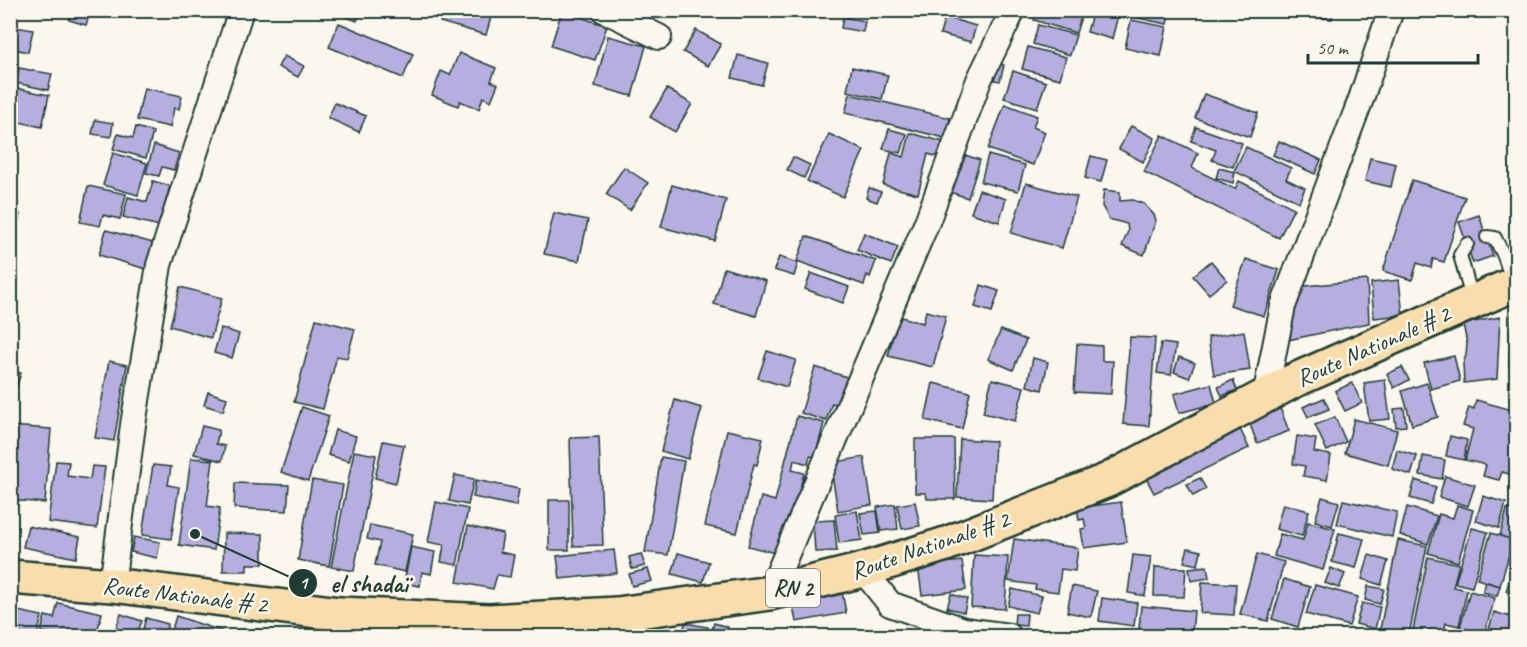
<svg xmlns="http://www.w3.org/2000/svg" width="1527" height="647" font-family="Caveat,sans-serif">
<rect width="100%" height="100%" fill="#fbf7ec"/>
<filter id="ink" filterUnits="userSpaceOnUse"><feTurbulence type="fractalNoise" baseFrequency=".0167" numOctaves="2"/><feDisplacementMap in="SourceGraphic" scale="12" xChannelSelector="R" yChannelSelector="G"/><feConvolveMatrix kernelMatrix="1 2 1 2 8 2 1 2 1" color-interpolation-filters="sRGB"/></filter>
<g filter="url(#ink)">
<g fill="#b6aedf" stroke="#1f3d34" stroke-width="1.5">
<polygon points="72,10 91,10 86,25 69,20"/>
<polygon points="328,10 360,10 357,21"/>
<polygon points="443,10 493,10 486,35 440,22"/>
<polygon points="562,10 585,10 583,18 607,26 595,60 551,46"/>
<polygon points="1029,10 1083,10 1076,33 1034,20 1036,14"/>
<polygon points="1093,10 1118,15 1112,39 1087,32"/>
<polygon points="1135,10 1170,10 1167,24 1133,17"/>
<polygon points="1283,10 1333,10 1332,19 1282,14"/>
<polygon points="843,17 865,21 863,32 841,28"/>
<polygon points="945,17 976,26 971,42 940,34"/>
<polygon points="1131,20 1167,27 1161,56 1125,48"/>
<polygon points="339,23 413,54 403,78 329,47"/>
<polygon points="1038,25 1076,35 1070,55 1033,44"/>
<polygon points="10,26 33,30 28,52 10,48"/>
<polygon points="696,30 721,44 708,66 683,52"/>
<polygon points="608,36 646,46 632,96 595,86"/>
<polygon points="1028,47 1066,57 1060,79 1022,69"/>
<polygon points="459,53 496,68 491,81 498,84 491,101 483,97 479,109 460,101 458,106 432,95 441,71 450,75"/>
<polygon points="738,55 768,63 762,85 732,78"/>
<polygon points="284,56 304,66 298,77 278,67"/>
<polygon points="992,62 1004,65 1000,81 988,79"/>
<polygon points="852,67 888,75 882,99 847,91"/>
<polygon points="19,68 52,74 48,90 16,83"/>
<polygon points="1013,71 1046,82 1037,108 1004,98"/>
<polygon points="15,88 49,95 42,127 10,120"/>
<polygon points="144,88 182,96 179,109 174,108 170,127 137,120"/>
<polygon points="667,89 692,104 675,132 650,117"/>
<polygon points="850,94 950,118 945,138 845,113"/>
<polygon points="1204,94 1258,113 1250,137 1195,118"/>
<polygon points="335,103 366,116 359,132 328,118"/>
<polygon points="1005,104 1037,116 1033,127 1045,132 1033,165 988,149"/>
<polygon points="95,120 113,123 111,137 92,134"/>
<polygon points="1131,126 1155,138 1143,162 1119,149"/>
<polygon points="136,127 153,132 146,158 113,149 118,134 133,138"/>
<polygon points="1196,127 1242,143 1233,167 1212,160 1216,150 1191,141"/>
<polygon points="889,129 907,134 901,153 883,149"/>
<polygon points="910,133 948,143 944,159 928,154 918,194 883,185 891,153 904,157"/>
<polygon points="829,134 864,150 843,197 807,181"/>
<polygon points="1162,135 1198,153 1192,168 1235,189 1239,181 1294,208 1279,238 1144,172"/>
<polygon points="1279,141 1321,160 1315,174 1273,155"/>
<polygon points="154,145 179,153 174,170 162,167 159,176 146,173"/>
<polygon points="1246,147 1291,168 1286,179 1305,188 1299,202 1234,171"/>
<polygon points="956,152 980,160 968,198 944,190"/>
<polygon points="113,153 147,163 138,195 103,185"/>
<polygon points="988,155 1025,165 1018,191 981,182"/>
<polygon points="1091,156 1107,160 1101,182 1085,178"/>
<polygon points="793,157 810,165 804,178 787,170"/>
<polygon points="1370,158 1396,164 1391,187 1365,181"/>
<polygon points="624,167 648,183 630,210 606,194"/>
<polygon points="1219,168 1235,172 1233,183 1216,178"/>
<polygon points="1412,180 1465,197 1444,262 1433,259 1431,268 1417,263 1412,280 1383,271"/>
<polygon points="153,181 170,186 159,226 123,217 128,197 147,202"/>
<polygon points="1026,183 1077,197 1062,248 1011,233"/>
<polygon points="672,185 726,200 715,241 661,227"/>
<polygon points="88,186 126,194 120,219 103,215 100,226 80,222"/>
<polygon points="869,188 881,192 877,202 866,198"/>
<polygon points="979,190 1006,199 999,222 971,213"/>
<polygon points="1104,190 1120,192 1120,201 1133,200 1144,204 1154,215 1156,220 1144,255 1122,246 1128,231 1127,224 1109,219 1102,206"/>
<polygon points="10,211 20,214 15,235 10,234"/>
<polygon points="554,213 588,220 579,261 544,254"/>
<polygon points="1479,215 1493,256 1473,263 1459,222"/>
<polygon points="106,230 153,243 146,269 99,255"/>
<polygon points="864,233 898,247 891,264 857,250"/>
<polygon points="806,236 876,261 870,277 867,275 864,285 797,261"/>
<polygon points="779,257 798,263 794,276 774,270"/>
<polygon points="1246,259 1279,270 1264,316 1230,305"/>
<polygon points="1211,261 1227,280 1209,294 1193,276"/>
<polygon points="724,268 766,281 756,316 714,304"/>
<polygon points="811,273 849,287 843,303 805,289"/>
<polygon points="1367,280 1369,323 1288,340 1294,287"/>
<polygon points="1399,280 1403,315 1374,318 1371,283"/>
<polygon points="981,285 999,291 992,312 975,307"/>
<polygon points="180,287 222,298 211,338 170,326"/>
<polygon points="1512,301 1516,301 1516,367 1509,366"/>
<polygon points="926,311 946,316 933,367 888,356 898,316 923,323"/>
<polygon points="1500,317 1497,379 1464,383 1463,364 1466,355 1467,343 1463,324"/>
<polygon points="316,319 355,329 347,358 337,356 323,409 294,402"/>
<polygon points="221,328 239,334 232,358 214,353"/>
<polygon points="1001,330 1026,340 1013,370 988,359"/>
<polygon points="1244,331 1250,370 1214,375 1208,337"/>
<polygon points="1130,337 1155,338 1149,426 1123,424"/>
<polygon points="1161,343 1176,345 1171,375 1157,373"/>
<polygon points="1077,344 1102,346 1102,361 1113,361 1111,394 1074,392"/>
<polygon points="767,351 796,360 787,387 758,378"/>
<polygon points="1454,356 1460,381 1431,389 1424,363"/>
<polygon points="1179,357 1195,363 1189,378 1174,372"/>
<polygon points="1033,358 1048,362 1042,390 1027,386"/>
<polygon points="109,361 127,365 114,441 95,438"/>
<polygon points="815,367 847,377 838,405 832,403 826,421 801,413"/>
<polygon points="1402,367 1409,380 1394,388 1387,374"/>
<polygon points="10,370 21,373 10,406"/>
<polygon points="992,379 1024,387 1015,421 983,413"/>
<polygon points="1233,380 1237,390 1222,396 1218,387"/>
<polygon points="1385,380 1390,419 1369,421 1364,383"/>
<polygon points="933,383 970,392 962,429 925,420"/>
<polygon points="1352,383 1362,403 1345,411 1335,391"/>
<polygon points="1427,383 1438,417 1412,425 1402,391"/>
<polygon points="1211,384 1216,403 1179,413 1174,394"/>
<polygon points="208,392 227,398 223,411 204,405"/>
<polygon points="1324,398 1329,409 1308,417 1303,407"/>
<polygon points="675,400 702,408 688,459 661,451"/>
<polygon points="1476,400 1516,411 1516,447 1509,474 1502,472 1499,480 1483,476 1486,465 1465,460 1473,429 1463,426 1469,407 1474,409"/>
<polygon points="302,407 329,416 308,481 281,472"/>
<polygon points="1280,408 1289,431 1257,443 1248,419"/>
<polygon points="1404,408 1406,426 1396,427 1394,409"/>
<polygon points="797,416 824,423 815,457 810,456 808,464 794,460 792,470 804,473 783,555 748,546 761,497 775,501"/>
<polygon points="1335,417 1346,442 1327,451 1315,425"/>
<polygon points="1354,419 1397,430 1388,465 1345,453"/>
<polygon points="10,426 51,429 45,503 10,500"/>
<polygon points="202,426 219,430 216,444 225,446 222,461 194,454"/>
<polygon points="1240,429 1249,448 1154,493 1144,474"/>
<polygon points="335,430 356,436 349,461 328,455"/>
<polygon points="727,430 763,438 757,465 754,464 737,533 705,526"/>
<polygon points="1297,436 1316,439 1314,452 1331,455 1327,480 1303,476 1305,466 1293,464"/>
<polygon points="1450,436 1467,440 1464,460 1446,456"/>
<polygon points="599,437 603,545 573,546 570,438"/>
<polygon points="915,439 954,439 955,499 927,499 926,493 915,493"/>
<polygon points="960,439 995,441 992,499 957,497"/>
<polygon points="383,441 404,445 396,483 375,478"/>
<polygon points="1397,450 1417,456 1411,475 1392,469"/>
<polygon points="354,451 376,455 354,571 331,567"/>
<polygon points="1423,456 1445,460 1442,479 1420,475"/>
<polygon points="661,457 684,461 668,555 645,552"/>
<polygon points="864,457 872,505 838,511 830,463"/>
<polygon points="191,458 213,460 207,506 220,508 214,550 179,545"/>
<polygon points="56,461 69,462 67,476 90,479 92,466 105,467 97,528 48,522"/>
<polygon points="153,465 171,467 168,485 179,487 171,539 142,535"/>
<polygon points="455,475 474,479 468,505 449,501"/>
<polygon points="1445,476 1475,485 1468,506 1439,497"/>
<polygon points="1200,478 1206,489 1193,496 1187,484"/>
<polygon points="312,480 343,485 329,566 298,560"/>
<polygon points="476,480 519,489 516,506 473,497"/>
<polygon points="1415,480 1436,487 1431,504 1410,498"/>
<polygon points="235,483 289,485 287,511 234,508"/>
<polygon points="1483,496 1506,503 1499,528 1476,521"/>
<polygon points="1322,497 1339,502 1332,526 1315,521"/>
<rect x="549" y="500" width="20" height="50"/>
<polygon points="1343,500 1397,512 1392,537 1337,524"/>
<polygon points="436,502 468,509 457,565 441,562 444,545 428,542"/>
<polygon points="915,502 920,526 902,529 897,505"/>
<polygon points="1121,502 1127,542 1084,548 1081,529 1086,528 1084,519 1079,520 1077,508"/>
<polygon points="895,504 898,529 881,531 877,507"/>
<polygon points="1283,504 1309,511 1302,536 1276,529"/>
<polygon points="1457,505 1473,510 1458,562 1428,553 1439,514 1453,518"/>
<polygon points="1407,507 1437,516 1428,544 1400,535"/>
<polygon points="1507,509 1516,511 1516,529 1513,540 1500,536"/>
<polygon points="857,511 862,540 839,543 835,515"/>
<polygon points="877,511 880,533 864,535 860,513"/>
<polygon points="834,520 837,551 815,552 813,521"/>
<polygon points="1308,522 1335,529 1323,570 1274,556 1280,534 1303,540"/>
<polygon points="370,525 413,534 405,572 375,565 380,542 367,539"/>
<polygon points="28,526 80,537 76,558 23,547"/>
<polygon points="468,526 503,534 500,552 514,555 510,577 497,575 493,589 457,582"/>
<polygon points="1472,528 1488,532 1472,587 1455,583"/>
<polygon points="224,533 263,534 263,564 247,564 247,571 223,571"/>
<polygon points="1339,533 1364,539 1356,568 1332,562"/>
<polygon points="1491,533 1513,540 1500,586 1477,579"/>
<polygon points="134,537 160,542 157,558 131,552"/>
<polygon points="1014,539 1078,548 1075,571 1061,569 1058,592 1035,589 1036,585 1008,581"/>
<polygon points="1398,540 1427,546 1409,635 1380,629"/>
<polygon points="411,547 435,552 431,574 422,572 420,586 404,583"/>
<polygon points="1188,548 1201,551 1198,565 1184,562"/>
<polygon points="614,550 617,573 560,579 557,556"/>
<polygon points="678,553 709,562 703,582 672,574"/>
<polygon points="641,554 645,566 632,569 629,557"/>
<polygon points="1257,554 1284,562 1268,621 1240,614"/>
<polygon points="974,555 1008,557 1005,609 971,607"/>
<polygon points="1133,555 1151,557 1145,596 1128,593"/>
<polygon points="1369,555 1388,561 1381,585 1362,579"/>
<polygon points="1428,557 1459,564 1453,587 1467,590 1459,626 1446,623 1443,636 1413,630"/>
<polygon points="1516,559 1516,595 1506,591"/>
<polygon points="962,561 966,590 922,595 918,566"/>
<polygon points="1207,566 1209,578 1191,581 1189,568"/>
<polygon points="1155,567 1186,568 1184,597 1154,596"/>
<polygon points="1331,568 1345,574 1339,588 1325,583"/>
<polygon points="648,569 652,581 632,586 629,574"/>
<polygon points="1284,579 1310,587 1298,627 1272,619"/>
<polygon points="1202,582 1236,584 1234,615 1200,613"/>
<polygon points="1486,582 1500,586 1497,596 1483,592"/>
<polygon points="1315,585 1358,597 1349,626 1306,614"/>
<polygon points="841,586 846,613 796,622 791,595"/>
<polygon points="1072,586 1097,591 1091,617 1067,612"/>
<polygon points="1368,586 1384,589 1380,604 1365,600"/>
<polygon points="1012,589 1042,596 1037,613 1008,606"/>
<polygon points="1470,591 1495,598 1484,634 1460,627"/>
<polygon points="951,594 967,599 964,612 947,608"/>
<polygon points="1102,598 1137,603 1134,626 1099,621"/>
<polygon points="58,603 102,613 96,636 50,636 51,634 41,632 45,616 54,618"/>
<polygon points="1362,603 1380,607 1375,629 1356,624"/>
<polygon points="1141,606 1194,611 1192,634 1139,629"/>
<polygon points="18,611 42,616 37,636 13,636"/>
<polygon points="1494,612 1514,618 1508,636 1487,636"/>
<polygon points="121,614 142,621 136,636 113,636"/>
<polygon points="1015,614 1027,614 1026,626 1014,625"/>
<polygon points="176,616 236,636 170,636"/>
<polygon points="146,618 168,624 164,636 141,636"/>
<polygon points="341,620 374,632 372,636 336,636"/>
<polygon points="685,623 708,627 706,636 682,636"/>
<polygon points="714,623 728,627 725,636 710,636"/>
<polygon points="575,626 602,633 601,636 572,636"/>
<polygon points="631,627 646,630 645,636 629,636"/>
</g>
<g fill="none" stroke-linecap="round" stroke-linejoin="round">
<g stroke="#1f3d34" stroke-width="16">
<g id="lane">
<polyline points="1487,237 1495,238 1504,256 1513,283"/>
<polyline points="1467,244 1460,255 1473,302"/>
</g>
</g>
<g stroke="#1f3d34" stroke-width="28">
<g id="street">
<polyline points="604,10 659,37"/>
<polyline points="1265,396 1283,306 1361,99 1391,10"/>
<polyline points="863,570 890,604 964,630 1009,636"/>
<polyline points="112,585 133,425 159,265 241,10"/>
<polyline points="770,593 927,222 979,80 1013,10"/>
<polyline points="376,636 383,616"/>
</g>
</g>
<g stroke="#1f3d34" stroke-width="38">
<polyline id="primary" points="10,577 112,585 340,614 489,621 617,614 770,593 863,570 946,544 1108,480 1293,381 1516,283"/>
</g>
<use href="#lane" stroke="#fbf7ec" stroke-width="12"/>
<use href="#street" stroke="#fbf7ec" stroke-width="24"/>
<use href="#primary" stroke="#f9deab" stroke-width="33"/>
</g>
</g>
<g text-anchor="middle" stroke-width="5" stroke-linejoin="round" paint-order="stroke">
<rect fill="#fbf7ec" stroke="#61756b" stroke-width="1.5" x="766" y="569" width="54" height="38" rx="4.5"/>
<g font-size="22" font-weight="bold" fill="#1f3d34">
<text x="793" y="596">RN 2</text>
</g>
<g font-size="24" fill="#1f3d34" stroke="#fbf7ec">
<text transform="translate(1373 346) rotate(-24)" y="8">Route Nationale # 2</text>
<text transform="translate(930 545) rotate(-19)" y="8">Route Nationale # 2</text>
<text transform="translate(185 595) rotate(7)" y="8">Route Nationale # 2</text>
</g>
</g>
<path fill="none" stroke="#1f3d34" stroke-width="2" d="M195 534L303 583"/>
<g fill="#1f3d34" stroke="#fbf7ec" stroke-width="2">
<circle cx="195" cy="534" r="6"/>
<circle cx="303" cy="583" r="15"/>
</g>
<g font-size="18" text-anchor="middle" font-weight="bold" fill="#fff">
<text x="303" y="589">1</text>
</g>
<g font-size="26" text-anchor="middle" font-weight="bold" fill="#1f3d34" stroke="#fbf7ec" stroke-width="5" stroke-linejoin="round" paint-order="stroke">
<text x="369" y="592">el shadaï</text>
</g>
<rect width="1527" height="647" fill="none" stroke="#fbf7ec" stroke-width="36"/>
<rect x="18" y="18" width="1491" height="611" fill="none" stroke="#1f3d34" stroke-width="2" filter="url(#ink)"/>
<path d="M1308 54v9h170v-9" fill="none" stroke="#1f3d34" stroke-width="3"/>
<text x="1317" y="54" font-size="18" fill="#1f3d34" stroke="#fbf7ec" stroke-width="4.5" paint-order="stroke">50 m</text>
</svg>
